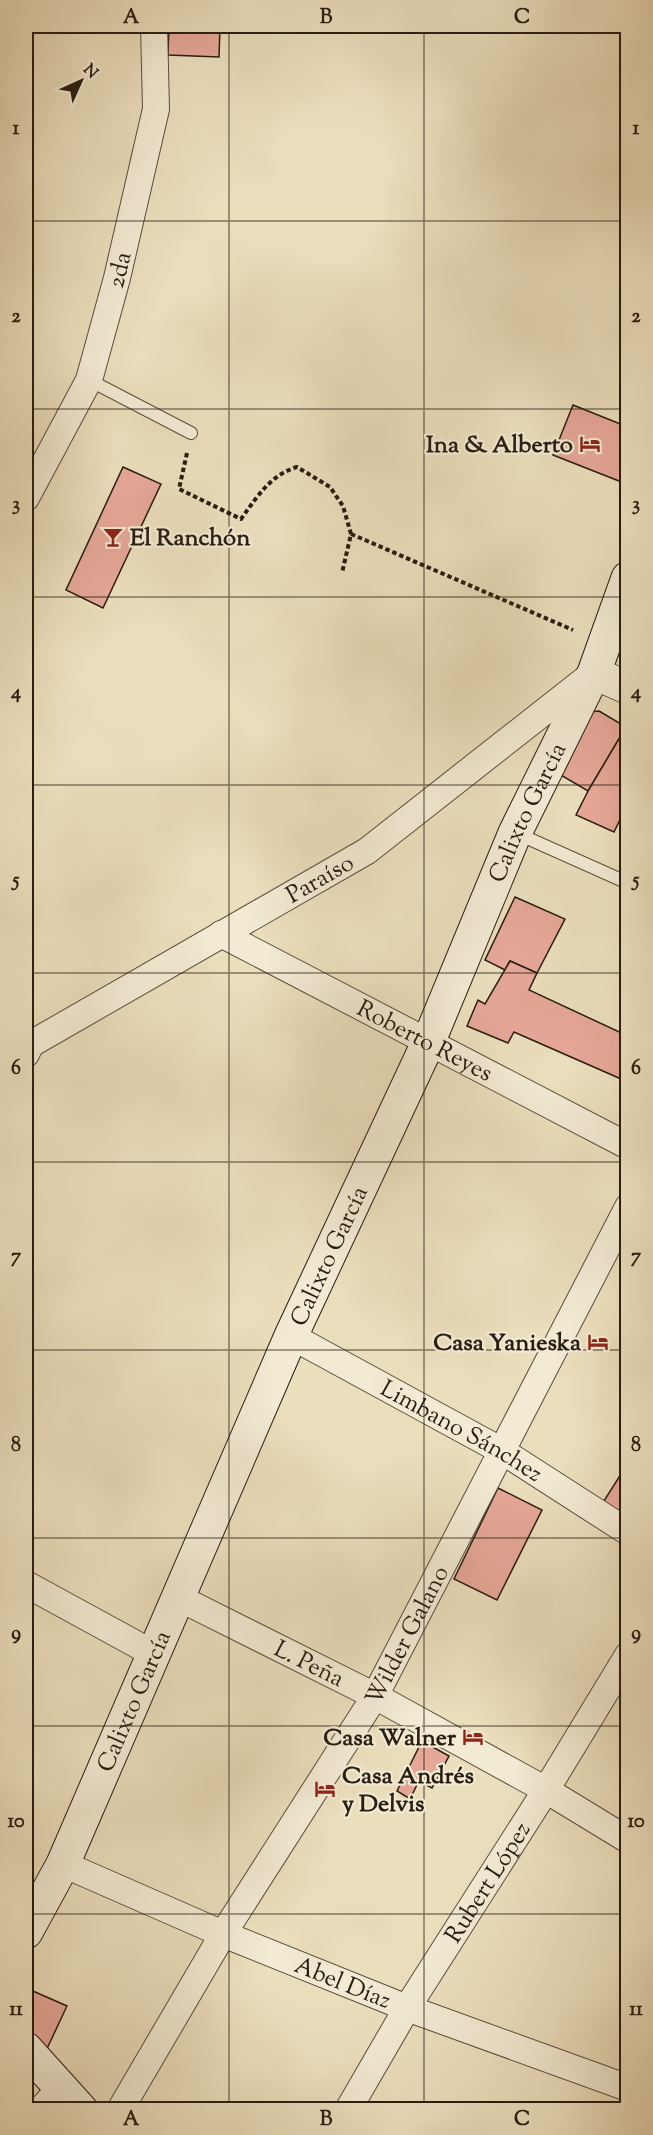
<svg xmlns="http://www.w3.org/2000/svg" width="653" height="2135" font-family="'Sorts Mill Goudy',serif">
<rect width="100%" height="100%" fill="#ebdebc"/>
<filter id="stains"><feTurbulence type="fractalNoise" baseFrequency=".00333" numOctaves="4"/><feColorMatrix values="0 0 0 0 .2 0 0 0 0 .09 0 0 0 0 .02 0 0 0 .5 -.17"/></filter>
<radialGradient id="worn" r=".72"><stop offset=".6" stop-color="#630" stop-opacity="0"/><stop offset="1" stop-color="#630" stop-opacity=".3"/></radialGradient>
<g fill="#e6a798" stroke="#271d11" stroke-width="1.5">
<polygon points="169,26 220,26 219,57 168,55"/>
<polygon points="573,405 628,427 628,461 619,481 553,455"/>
<polygon points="123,467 161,484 103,608 66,590"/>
<polygon points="599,711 626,727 588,791 559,774 589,712"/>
<polygon points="626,727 628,803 614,832 576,815 588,791"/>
<polygon points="515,897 565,919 537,973 510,961 505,970 485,960"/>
<polygon points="510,961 537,973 529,990 628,1036 628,1082 514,1032 508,1043 467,1026 478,1000 485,1004"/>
<polygon points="621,1474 628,1478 628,1520 602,1504"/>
<polygon points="498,1488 542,1510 497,1600 454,1579"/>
<polygon points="422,1741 449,1756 432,1788 419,1781 410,1799 397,1791"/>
<polygon points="26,1988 67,2006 44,2055 26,2037"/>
</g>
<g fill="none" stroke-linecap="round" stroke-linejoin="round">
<g stroke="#584d3c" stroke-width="14">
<g id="service">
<polyline points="89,380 191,433"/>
<polyline points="516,833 628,883"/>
</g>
</g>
<g stroke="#584d3c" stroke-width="28">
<g id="minor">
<path id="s1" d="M 26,498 L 89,380 L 117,278 L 156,109 L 154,26"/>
<path id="s2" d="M 221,934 L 628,1146"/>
<path id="s3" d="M 26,1054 L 31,1044 L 367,851 L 591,675"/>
<path id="s4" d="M 291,1336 L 502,1451 L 628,1532"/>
<polyline points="26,1584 154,1654"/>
<path id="s5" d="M 177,1597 L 375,1696 L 546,1790 L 628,1840"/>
<path id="s6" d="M 63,1864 L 223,1934 L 407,2008 L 628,2088"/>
<polyline points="40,2110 62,2087"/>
<path id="s7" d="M 120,2110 L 223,1934 L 375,1696 L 628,1207"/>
<path id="s8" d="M 348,2110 L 407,2008 L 546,1790 L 628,1655"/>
</g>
</g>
<g stroke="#584d3c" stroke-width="34">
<polyline id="tertiary" points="594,673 628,688"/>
</g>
<g stroke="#271d11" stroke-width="35">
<g id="secondary">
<path id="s9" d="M 26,1932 L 63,1864 L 291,1336 L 428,1043 L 515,833 L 594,673 L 628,578"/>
<polyline points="26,2049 81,2110"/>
</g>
</g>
<g stroke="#271d11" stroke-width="4" stroke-dasharray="4.5 3" stroke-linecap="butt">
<path d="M 187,453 L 179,489 L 241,519 C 257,497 270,475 297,467 L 330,487 L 343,506 L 351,534 L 342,573"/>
<polyline points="351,534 573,630"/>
</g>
<use href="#service" stroke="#f2ead3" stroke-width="12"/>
<use href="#minor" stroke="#f2ead3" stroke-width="26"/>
<use href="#tertiary" stroke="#f2ead3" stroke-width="32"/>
<use href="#secondary" stroke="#f2ead3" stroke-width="33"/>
</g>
<path fill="none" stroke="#271d11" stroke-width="1.5" stroke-opacity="0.55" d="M 229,26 L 229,2110M 424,26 L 424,2110M 26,221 L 628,221M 26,409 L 628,409M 26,597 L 628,597M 26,785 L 628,785M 26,973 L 628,973M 26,1162 L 628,1162M 26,1350 L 628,1350M 26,1538 L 628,1538M 26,1726 L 628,1726M 26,1914 L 628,1914"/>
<defs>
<g id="hotel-bare" transform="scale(1.62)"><path d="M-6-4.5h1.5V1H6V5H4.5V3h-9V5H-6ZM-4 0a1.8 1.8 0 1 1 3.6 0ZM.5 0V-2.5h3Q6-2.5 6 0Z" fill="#8f2418" stroke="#f2ead3" stroke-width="2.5" paint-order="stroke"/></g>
<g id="bar-bare" transform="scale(1.62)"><path d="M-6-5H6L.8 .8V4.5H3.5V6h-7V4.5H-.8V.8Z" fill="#8f2418" stroke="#f2ead3" stroke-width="2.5" paint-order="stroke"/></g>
</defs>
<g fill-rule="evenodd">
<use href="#hotel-bare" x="590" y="444"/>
<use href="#bar-bare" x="113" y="537"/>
<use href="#hotel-bare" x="598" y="1342"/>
<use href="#hotel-bare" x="473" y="1737"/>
<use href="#hotel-bare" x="325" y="1789"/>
</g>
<g text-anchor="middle" stroke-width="4.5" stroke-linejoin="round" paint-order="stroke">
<g font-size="24" fill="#271d11" stroke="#f2ead3">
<text dy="8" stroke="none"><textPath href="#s1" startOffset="248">2da</textPath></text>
<text dy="8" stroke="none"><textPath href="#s9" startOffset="1227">Calixto García</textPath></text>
<text dy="8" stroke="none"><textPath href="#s3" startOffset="344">Paraíso</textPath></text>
<text dy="8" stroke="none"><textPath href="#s2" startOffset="230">Roberto Reyes</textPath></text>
<text dy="8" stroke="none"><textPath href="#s9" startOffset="741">Calixto García</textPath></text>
<text dy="8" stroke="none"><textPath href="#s4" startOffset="195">Limbano Sánchez</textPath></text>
<text dy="8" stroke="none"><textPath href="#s7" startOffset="555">Wilder Galano</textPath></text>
<text dy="8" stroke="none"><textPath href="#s5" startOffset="148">L. Peña</textPath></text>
<text dy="8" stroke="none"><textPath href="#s9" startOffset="255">Calixto García</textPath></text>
<text dy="8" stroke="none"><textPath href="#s8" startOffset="267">Rubert López</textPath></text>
<text dy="8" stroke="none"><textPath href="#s6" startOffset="304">Abel Díaz</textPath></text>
</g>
<g font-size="24" font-weight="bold" fill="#271d11" stroke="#f2ead3" text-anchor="end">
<text x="573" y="452">Ina &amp; Alberto</text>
<text x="130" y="545" text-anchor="start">El Ranchón</text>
<text x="581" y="1350">Casa Yanieska</text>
<text x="456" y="1745">Casa Walner</text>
<text x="342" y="1783" text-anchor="start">Casa Andrés<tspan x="342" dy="28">y Delvis</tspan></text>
</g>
</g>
<rect width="653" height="2135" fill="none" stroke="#ebdebc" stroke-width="66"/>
<g transform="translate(81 81) rotate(45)" stroke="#f2ead3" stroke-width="4.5" paint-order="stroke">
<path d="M0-4.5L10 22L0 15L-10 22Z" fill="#271d11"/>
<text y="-9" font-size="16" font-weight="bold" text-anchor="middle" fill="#271d11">N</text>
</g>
<rect x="33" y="33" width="587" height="2069" fill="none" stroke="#271d11" stroke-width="2"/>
<g font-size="20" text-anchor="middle" font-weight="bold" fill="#271d11">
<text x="131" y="23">A</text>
<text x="326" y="23">B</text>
<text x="522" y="23">C</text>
<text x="16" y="134">1</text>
<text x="636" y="134">1</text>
<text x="16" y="322">2</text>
<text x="636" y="322">2</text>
<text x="16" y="510">3</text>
<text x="636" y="510">3</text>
<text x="16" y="698">4</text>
<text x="636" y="698">4</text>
<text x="16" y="886">5</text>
<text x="636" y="886">5</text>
<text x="16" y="1074">6</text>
<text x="636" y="1074">6</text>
<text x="16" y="1262">7</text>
<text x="636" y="1262">7</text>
<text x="16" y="1451">8</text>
<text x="636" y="1451">8</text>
<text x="16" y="1639">9</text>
<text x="636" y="1639">9</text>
<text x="16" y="1827">10</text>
<text x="636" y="1827">10</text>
<text x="16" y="2015">11</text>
<text x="636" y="2015">11</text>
<text x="131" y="2125">A</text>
<text x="326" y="2125">B</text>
<text x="522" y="2125">C</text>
</g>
<rect width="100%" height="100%" filter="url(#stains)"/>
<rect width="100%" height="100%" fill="url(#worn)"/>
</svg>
